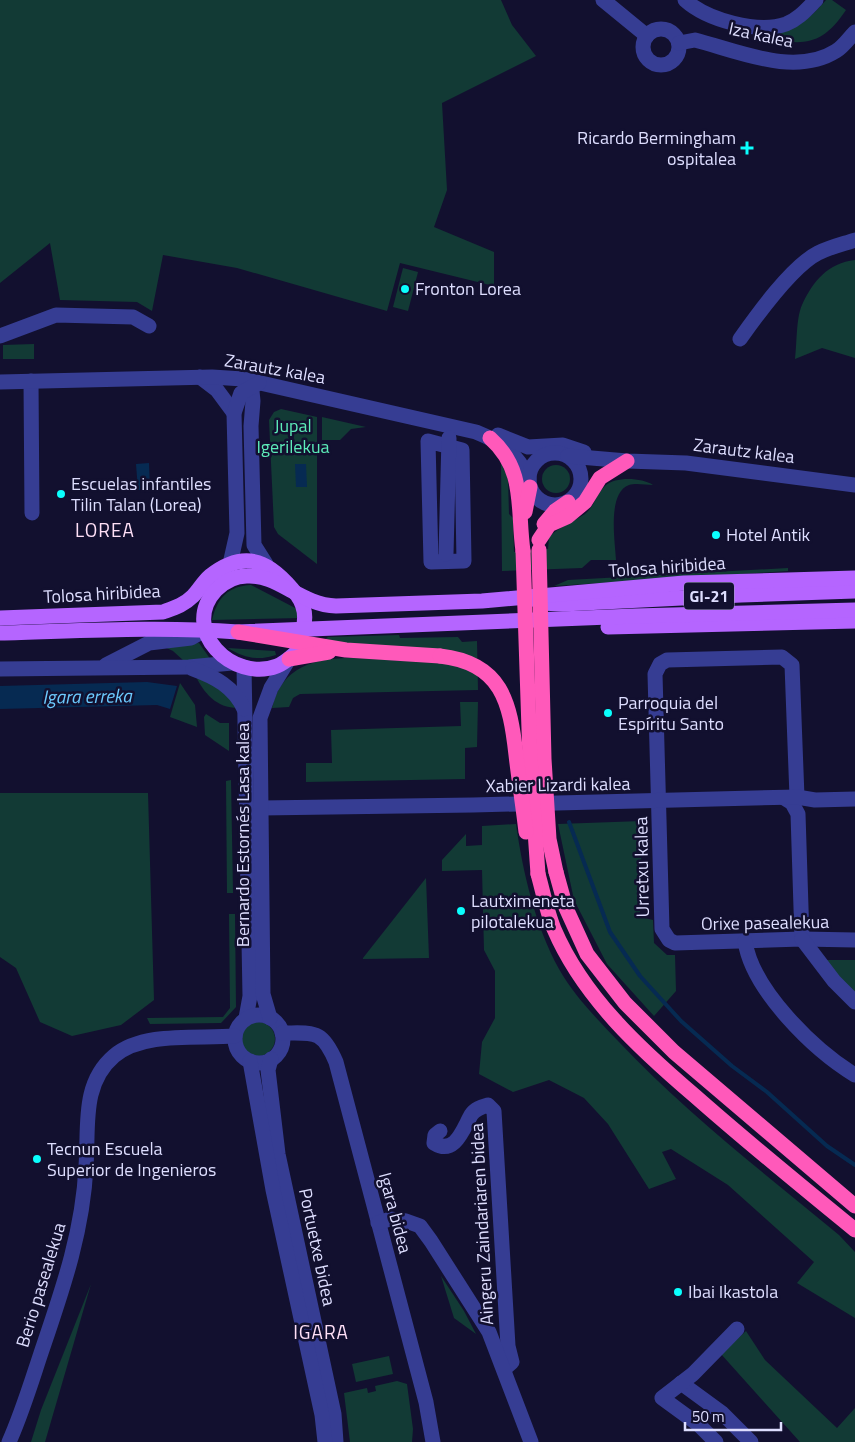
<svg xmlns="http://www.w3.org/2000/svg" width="855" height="1442" font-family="'Titillium Web',sans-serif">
<rect width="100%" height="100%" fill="#12102f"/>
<g fill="#123a35">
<polygon points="0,0 501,0 512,25 536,56 442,103 447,190 434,227 494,252 494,286 400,263 387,311 237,268 163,255 152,311 137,302 60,300 50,243 0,283"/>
<path d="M 826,0 L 832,0 L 846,10 C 821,48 800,46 760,36 C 792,32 805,24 826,0 Z"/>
<path d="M 855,260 L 855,358 L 822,348 L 795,359 C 797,344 796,318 802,305 C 813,281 828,263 855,260 Z"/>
<polygon points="403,268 418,272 408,311 393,307"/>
<polygon points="34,344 34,359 3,359 3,345"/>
<polygon points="281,409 317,417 317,564 278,534 274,527 269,420 274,412"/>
<polygon points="322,417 366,427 351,429 340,440 322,440"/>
<path d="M 501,463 L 508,478 L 509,514 L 513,518 L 514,552 L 548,549 L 549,537 C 560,526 573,522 585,514 C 595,506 596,494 605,486 C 616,476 642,478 653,485 C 646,485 636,483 629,485 C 607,493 615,541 616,560 L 591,560 L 582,568 L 502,571 Z"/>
<circle cx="556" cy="479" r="14"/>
<polygon points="788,568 788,571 554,586 568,580"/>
<path d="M 251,585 L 299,610 L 301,618 L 212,620 C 217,598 228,586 251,585 Z"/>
<path d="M 399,635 L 400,638 L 458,637 L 462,642 L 477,641 L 478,690 L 300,694 L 293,698 L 289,707 L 272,708 C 286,646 355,658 404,661 L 333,644 L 324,640 L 328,637 Z"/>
<polygon points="199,643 211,660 184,661 173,651 158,644"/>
<path d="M 228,648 L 275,651 L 276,655 C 258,661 244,658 228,648 Z"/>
<path d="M 195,675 L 218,685 L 238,708 C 216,708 204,693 195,675 Z"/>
<polygon points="180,683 195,705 197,727 170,717"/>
<polygon points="460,702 478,702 477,747 465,748 465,779 306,782 306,763 332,763 331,730 461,726"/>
<polygon points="206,714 220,723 229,723 229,751 205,735 204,717"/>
<polygon points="231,780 233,893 227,893 226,781"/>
<polygon points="0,793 148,793 154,1000 121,1025 72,1036 40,1022 16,968 0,957"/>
<polygon points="642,821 640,917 653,920 654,943 667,955 675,955 676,991 654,1016 607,964 574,900 558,824"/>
<path d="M 516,824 C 523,873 535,925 559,969 C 575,997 598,1020 619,1042 C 686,1113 764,1173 839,1235 L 855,1252 L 855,1318 L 797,1283 L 814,1262 L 728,1185 L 671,1149 L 662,1152 L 676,1179 L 649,1189 L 608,1124 L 584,1098 L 549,1080 L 513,1092 L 479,1074 L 482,1042 L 495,1018 L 495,971 L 484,950 L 482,870 L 442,871 L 442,860 L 466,834 L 466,846 L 482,845 L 482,826 Z"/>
<polygon points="426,878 429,958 363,959 363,958"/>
<polygon points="229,914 235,914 236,1007 221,1023 150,1024 147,1018 223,1017 230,1008"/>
<polygon points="825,960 855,960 855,995"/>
<circle cx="258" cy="1039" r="17"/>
<polygon points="441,1276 464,1311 476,1334 454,1318"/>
<polygon points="91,1284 45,1442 31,1442 41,1410"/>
<polygon points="746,1331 765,1360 837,1428 855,1408 855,1442 800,1442 721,1354"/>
<polygon points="389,1356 393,1374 356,1382 352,1364"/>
<polygon points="397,1381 407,1384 413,1429 412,1442 350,1442 344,1393 367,1388 368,1393 376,1391 375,1386"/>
</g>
<g fill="#062a52">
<polygon points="149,463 150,490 138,490 136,464"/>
<polygon points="295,464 306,464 307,487 296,487"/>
<polygon points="147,682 177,686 170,709 157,705 0,709 0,686"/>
</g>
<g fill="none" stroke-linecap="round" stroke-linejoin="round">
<polyline stroke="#062a52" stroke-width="4" points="569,822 610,932 640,976 681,1021 732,1066 767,1092 827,1146 855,1165"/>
<g stroke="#363d93" stroke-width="15">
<polyline points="603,0 647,36"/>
<path d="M 685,0 C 707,20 758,34 786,24 C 799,19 807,9 816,0"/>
<circle cx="661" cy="47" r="18"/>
<path d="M 679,43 L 695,40 C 738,51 795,77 836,51 C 843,47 849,38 855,32"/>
<polyline points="0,336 56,315 133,317 149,326"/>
<path d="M 740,339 C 757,315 792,266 818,253 C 830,247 843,244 855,240"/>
<polyline points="200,377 217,390 234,413"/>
<polyline points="244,380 252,391 253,401 251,426 254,545 266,564"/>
<polyline points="31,381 32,513"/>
<path d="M 0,382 L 212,377 L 243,379 L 476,432 C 501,442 518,454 529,479"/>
<polyline points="498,435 528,447 563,445 584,452"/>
<polygon points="428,441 462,450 464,561 431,562"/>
<circle cx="555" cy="479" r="26"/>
<polyline points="568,456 627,461 686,463 855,485"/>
<polyline points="446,554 449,438"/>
<polyline points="230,564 237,533 234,413 241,393 259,383"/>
<polyline points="106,665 149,643 191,638 205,630"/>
<polyline points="244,667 250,996 246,1018"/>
<polyline points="0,669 189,667 232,663"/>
<path d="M 193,669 C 215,677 234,687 244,709"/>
<polyline points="797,797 792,665 782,657 667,660 660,664 655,674 662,929 669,940 675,943 802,939 855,940"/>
<polyline points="784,798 792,803 798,814 802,939"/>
<polyline points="261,808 473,805 797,797 815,800 855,799"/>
<polyline points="802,939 834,981 855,1002"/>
<path d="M 745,941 C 752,990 814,1050 855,1075"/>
<circle cx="259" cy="1039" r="24"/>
<polyline points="270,1018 263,994 260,718 271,688 289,659"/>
<path d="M 282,1033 C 314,1033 322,1029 336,1062 L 426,1402 L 433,1442"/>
<polyline points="271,1059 268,1070 278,1154 334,1414 336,1442"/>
<polyline points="250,1061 273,1190 322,1415 325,1442"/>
<path d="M 440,1131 L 435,1135 L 434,1143 C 455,1156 463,1129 471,1115 C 475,1109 481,1107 488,1105 L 494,1111 L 508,1346 L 512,1362 L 504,1369"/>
<polyline points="378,1223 390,1219 406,1221 420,1226 431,1241 489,1332 531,1442"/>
<polyline points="681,1383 722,1413 751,1442"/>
<path d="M 9,1442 C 22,1413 31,1383 41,1353 C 62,1291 83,1232 86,1166 C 89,1127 81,1084 114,1056 C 143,1031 198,1039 235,1036"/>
<polyline points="716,1442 699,1425 662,1398 693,1374 737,1329"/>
</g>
<g stroke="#b565ff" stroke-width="15">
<polyline points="539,603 563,604 741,595 855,591"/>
<path d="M 0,618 L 163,612 C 174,608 184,605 193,596 C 199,590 203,582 210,576 C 247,547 272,563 297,595 C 307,609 307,623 299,638"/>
<polyline points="608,627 855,621"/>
<path d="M 0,633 C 79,631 159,626 238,632 L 635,616 L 855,610"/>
<path d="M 299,650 C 292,656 285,663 277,666 C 233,683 179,630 216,590 C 224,582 235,576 247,576 C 278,574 301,605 336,606 L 482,601 L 684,583 L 855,578"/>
</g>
<g stroke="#ff59ba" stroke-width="15">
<path d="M 490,438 C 526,470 517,508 523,551"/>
<polyline points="525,512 530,487"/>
<polyline points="544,524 555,511 568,502"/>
<polyline points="539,540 549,525 567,517 585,502 600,478 627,461"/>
<polyline points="238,632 346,650 440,656"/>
<polyline points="289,659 329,652"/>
<polyline points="556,872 566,908 587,954 625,1003 674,1052 855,1206"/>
<path d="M 538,874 C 543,892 547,912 554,929 C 583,997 640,1049 695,1096 C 747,1142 801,1186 855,1230"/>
</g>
<g stroke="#ff59ba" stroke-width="15">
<polyline points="539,550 544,759 549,839 556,872"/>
<polyline points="523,551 530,759 538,874"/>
<path d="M 440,656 C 502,663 510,702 516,755 C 519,781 523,806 526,832"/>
</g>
</g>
<g fill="#0afffe" stroke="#12102f" stroke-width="2">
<path d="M744.5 140.5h5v5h5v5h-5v5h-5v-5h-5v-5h5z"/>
<circle cx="405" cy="289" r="5"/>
<circle cx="61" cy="494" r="5"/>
<circle cx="716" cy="535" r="5"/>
<circle cx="608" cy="713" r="5"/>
<circle cx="461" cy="911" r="5"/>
<circle cx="37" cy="1159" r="5"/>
<circle cx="678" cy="1292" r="5"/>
</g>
<g text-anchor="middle" stroke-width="5" stroke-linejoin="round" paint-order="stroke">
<rect fill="#12102f" stroke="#a1a0c1" stroke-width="1" x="684" y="582.5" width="50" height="27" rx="4"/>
<g font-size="16" font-weight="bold" fill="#dedeff">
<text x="709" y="602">GI-21</text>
</g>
<g font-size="18" fill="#dedeff" stroke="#12102f">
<text transform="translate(761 35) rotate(12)" y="6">Iza kalea</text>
<text transform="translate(275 369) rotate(10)" y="6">Zarautz kalea</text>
<text transform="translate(744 451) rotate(7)" y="6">Zarautz kalea</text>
<text transform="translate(667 567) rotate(-4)" y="6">Tolosa hiribidea</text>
<text transform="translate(102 594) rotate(-3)" y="6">Tolosa hiribidea</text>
<text transform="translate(558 785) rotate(-1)" y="6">Xabier Lizardi kalea</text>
<text transform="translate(243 835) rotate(-90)" y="6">Bernardo Estornés Lasa kalea</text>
<text transform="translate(642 867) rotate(-91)" y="6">Urretxu kalea</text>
<text transform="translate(765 923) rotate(-1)" y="6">Orixe pasealekua</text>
<text transform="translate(395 1213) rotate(75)" y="6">Igara bidea</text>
<text transform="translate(482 1224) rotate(-93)" y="6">Aingeru Zaindariaren bidea</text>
<text transform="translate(317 1247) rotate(78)" y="6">Portuetxe bidea</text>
<text transform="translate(41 1285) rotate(-73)" y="6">Berio pasealekua</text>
</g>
<g font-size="18" fill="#dedeff" stroke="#12102f" text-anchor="start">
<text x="736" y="144" text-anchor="end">Ricardo Bermingham<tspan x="736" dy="21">ospitalea</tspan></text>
<text x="415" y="295">Fronton Lorea</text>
<text x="71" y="490">Escuelas infantiles<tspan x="71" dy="21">Tilin Talan (Lorea)</tspan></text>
<text x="726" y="541">Hotel Antik</text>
<text x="618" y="709">Parroquia del<tspan x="618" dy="21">Espíritu Santo</tspan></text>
<text x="471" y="907">Lautximeneta<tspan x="471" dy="21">pilotalekua</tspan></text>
<text x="47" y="1155">Tecnun Escuela<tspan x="47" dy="21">Superior de Ingenieros</tspan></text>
<text x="688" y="1298">Ibai Ikastola</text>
</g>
<g font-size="18" fill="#5decb9" stroke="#12102f">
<text x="293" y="432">Jupal<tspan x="293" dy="21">Igerilekua</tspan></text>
</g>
<g font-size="19" letter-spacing="1" fill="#ffe0f7" stroke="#12102f">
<text x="105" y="537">LOREA</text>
<text x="321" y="1339">IGARA</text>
</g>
<g font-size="19" font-style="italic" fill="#6ccbff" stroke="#12102f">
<text transform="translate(87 696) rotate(-1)" y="7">Igara erreka</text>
</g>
</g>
<path d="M685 1422v8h96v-8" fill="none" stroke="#dedeff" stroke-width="2.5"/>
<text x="692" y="1422" font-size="15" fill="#dedeff" stroke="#12102f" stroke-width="4" paint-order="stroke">50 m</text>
</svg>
